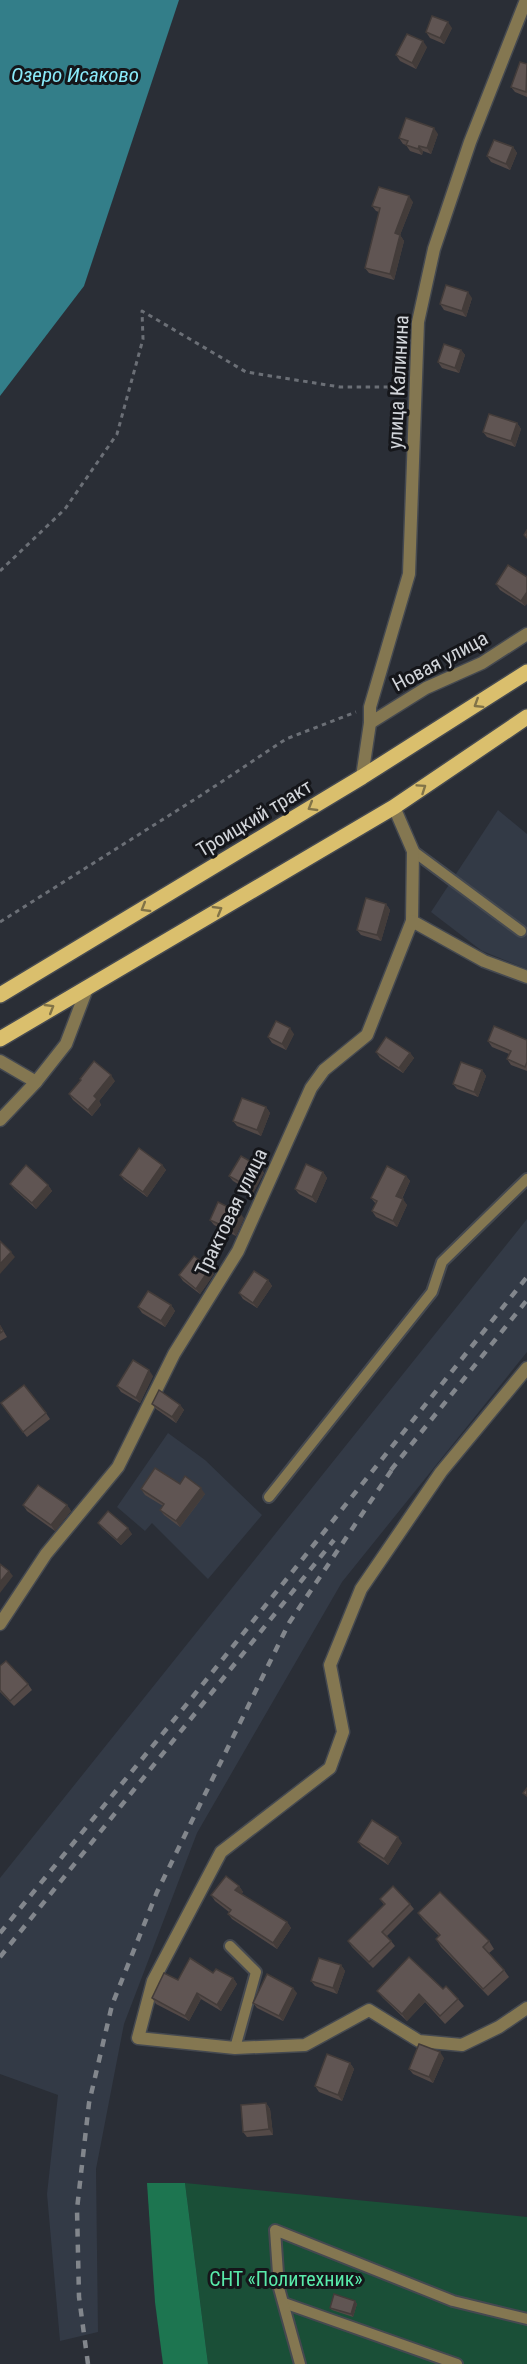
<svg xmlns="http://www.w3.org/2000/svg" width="527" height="2364" font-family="'Roboto Condensed',sans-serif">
<rect width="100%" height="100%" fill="#2a2e36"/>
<g fill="#333a46">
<polygon points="498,810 527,834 527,969 482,951 431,912"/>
<polygon points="527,1219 527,1352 342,1582 197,1833 124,2024 96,2169 98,2332 60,2341 47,2194 58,2095 0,2074 0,1878"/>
<polygon points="168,1433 205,1460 262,1515 208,1579 152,1523 145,1531 117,1507"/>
</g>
<polygon fill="#1a4f37" points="185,2183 527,2217 527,2364 208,2364"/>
<polygon fill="#1d7550" points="147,2183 185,2183 208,2364 163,2364 155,2302"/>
<polygon fill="#337e89" points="0,0 179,0 84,286 0,396"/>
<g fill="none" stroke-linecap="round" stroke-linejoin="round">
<g stroke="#454950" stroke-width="14">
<g id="service">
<polyline points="413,851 521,931"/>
<polyline points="269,1497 432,1292 442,1262 527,1179"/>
<polyline points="230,1946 256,1972 235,2048"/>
<polyline points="284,2303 457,2364"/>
<polyline points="300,2364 279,2288 275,2230 453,2301 527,2319"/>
</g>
</g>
<g stroke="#454950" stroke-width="15">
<g id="minor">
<polyline points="370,723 426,688 482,663 527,634"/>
<polyline points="362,777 370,723 370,707 409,574 418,322 434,249 470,142 526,0"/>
<polyline points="394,807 413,851 412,921"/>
<polyline points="0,1061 36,1082"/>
<polyline points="0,1120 36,1082 66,1044 88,986"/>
<polyline points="527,1368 441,1472 361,1589 330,1665 343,1732 330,1768 221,1852 153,1981 138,2038 235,2048 305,2045 369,2010 419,2041 462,2045 499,2027 527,2008"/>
<polyline points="0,1624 46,1554 118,1467 174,1354 238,1251 311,1088 324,1070 367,1035 412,921 484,961 527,977"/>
</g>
</g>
<g stroke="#454950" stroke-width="18">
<g id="primary">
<polyline points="0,995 362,777 527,672"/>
<polyline points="0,1039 394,807 527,717"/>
</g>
</g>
<g stroke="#6b6f76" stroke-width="3" stroke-dasharray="4.5 4.5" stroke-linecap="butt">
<polyline points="0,571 65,509 117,434 143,339 142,311 246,372 340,387 403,387"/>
<polyline points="0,922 200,796 286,739 356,712"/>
</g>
<use href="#service" stroke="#847751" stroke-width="10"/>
<use href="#minor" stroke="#847751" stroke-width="12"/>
<use href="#primary" stroke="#dabf6d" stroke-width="15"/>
<g stroke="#82868c" stroke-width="4.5" stroke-dasharray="8 8" stroke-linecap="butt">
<polyline points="391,1470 527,1300"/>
<polyline points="0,1933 191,1699 527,1277"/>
<polyline points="0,1957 334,1540"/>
<polyline points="88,2364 79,2297 77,2209 89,2103 112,2005 157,1892 289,1623 395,1465"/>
</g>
</g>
<g fill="#534947">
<polygon points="452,28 444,44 430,38 426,32"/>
<polygon points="427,47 416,69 400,61 396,55"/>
<polygon points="527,64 527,97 515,92 511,87"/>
<polygon points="438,134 431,154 423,151 422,155 410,151 406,145 403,144 399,138"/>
<polygon points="513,147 517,153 510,170 491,162 487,156"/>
<polygon points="413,202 400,235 404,241 394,280 369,273 365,268 379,212 376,211 372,206"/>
<polygon points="472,298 466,317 444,310 440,304"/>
<polygon points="461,350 465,355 459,373 442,368 438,362"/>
<polygon points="517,423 521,429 515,447 487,437 483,432"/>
<polygon points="527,577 525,606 500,590 496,584"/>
<polygon points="386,904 390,910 381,941 361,935 357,930"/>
<polygon points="294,1034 286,1050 272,1043 268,1037"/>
<polygon points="527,1040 527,1071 511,1065 507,1059 509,1054 492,1047 488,1041"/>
<polygon points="376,1052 410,1053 414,1058 403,1073 380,1058"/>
<polygon points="482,1070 486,1076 478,1097 457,1089 453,1084"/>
<polygon points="115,1081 99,1101 101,1105 92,1116 73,1100 69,1094"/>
<polygon points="266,1107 270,1113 261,1136 237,1126 233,1121"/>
<polygon points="162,1165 166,1170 147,1197 124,1180 120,1175"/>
<polygon points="260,1167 264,1173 253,1193 233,1181 229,1176"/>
<polygon points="323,1172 327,1178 316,1203 299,1194 295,1189"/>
<polygon points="406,1176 410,1181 402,1199 407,1205 397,1227 376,1217 372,1211 376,1204 371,1198"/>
<polygon points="10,1184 48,1185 52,1191 36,1209 14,1189"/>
<polygon points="244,1218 236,1236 214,1225 210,1220"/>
<polygon points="214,1274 200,1294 183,1281 179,1275"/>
<polygon points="268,1280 272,1286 257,1308 243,1299 239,1293"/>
<polygon points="171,1305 175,1311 165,1327 142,1313 138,1307"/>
<polygon points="0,1325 7,1337 0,1341"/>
<polygon points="153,1376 140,1403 121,1392 117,1386"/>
<polygon points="152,1404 180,1405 184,1410 176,1423 156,1409"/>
<polygon points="5,1409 46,1413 50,1419 27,1437"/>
<polygon points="180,1484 205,1494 180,1527 164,1515 160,1510 163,1506 145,1495 141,1489"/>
<polygon points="23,1505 67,1505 71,1511 55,1531 27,1511"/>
<polygon points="98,1523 132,1534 121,1545 102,1528"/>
<polygon points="0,1666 28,1684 32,1690 14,1706 0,1692"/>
<polygon points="358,1842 402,1843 388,1865 362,1847"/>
<polygon points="239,1886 243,1892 241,1894 287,1922 291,1928 277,1949 232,1919 228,1914 229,1912 215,1901 211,1895"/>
<polygon points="380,1899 410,1904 414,1909 387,1936 395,1946 373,1968 352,1947 348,1941 384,1905"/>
<polygon points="418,1913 489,1941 494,1949 489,1953 504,1970 509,1977 488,1996 441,1947 436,1939 439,1936 423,1920"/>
<polygon points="341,1965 345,1971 337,1994 315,1986 311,1981"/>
<polygon points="213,1973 233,1978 237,1984 221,2011 201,1999 189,2021 156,2004 152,1998 178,1980"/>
<polygon points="443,1989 458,1999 464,2006 445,2024 425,2002 407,2021 383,1998 377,1991"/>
<polygon points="297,1993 283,2021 257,2008 253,2003"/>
<polygon points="444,2058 433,2083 413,2074 409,2069"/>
<polygon points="350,2063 354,2069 342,2101 319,2092 315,2086"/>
<polygon points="266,2103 270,2109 273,2135 247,2137 243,2132"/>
<polygon points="355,2301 357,2304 353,2317 332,2310 330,2308"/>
</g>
<g fill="#433c3a">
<polygon points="448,22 452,28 444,44 440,38"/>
<polygon points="423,41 427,47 416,69 412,63"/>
<polygon points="434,128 438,134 431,154 427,148"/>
<polygon points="419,146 423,151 422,155 418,149"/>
<polygon points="513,147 517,153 510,170 506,164"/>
<polygon points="409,196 413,202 400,235 404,241 394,280 390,274 395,233"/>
<polygon points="468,292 472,298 466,317 462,311"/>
<polygon points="461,350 465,355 459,373 455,368"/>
<polygon points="517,423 521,429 515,447 511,441"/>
<polygon points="527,592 527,604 525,606 521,601"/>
<polygon points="386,904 390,910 381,941 377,935"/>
<polygon points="290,1028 294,1034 286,1050 282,1044"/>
<polygon points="410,1053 414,1058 403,1073 399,1068"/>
<polygon points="482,1070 486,1076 478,1097 474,1092"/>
<polygon points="111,1075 115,1081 99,1101 101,1105 92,1116 88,1110 94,1096"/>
<polygon points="266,1107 270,1113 261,1136 257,1130"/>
<polygon points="162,1165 166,1170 147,1197 143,1192"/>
<polygon points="260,1167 264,1173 253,1193 249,1187"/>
<polygon points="323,1172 327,1178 316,1203 312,1197"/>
<polygon points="406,1176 410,1181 400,1202 396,1196"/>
<polygon points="48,1185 52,1191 36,1209 32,1203"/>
<polygon points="403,1199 407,1205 397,1227 393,1221"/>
<polygon points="240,1213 244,1218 236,1236 232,1230"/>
<polygon points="11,1252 15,1257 0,1274 0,1264"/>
<polygon points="210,1268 214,1274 200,1294 196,1289"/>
<polygon points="268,1280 272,1286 257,1308 253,1303"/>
<polygon points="171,1305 175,1311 165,1327 161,1321"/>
<polygon points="149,1370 153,1376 140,1403 136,1398"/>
<polygon points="180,1405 184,1410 176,1423 172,1417"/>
<polygon points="201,1488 205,1494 180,1527 176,1521"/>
<polygon points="67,1505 71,1511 55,1531 51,1525"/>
<polygon points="128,1528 132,1534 121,1545 117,1540"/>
<polygon points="9,1571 13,1576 0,1593 0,1582"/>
<polygon points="398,1837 402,1843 388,1865 384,1859"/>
<polygon points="239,1886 243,1892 239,1896 235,1890"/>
<polygon points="287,1922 291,1928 277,1949 273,1943"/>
<polygon points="341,1965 345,1971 337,1994 333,1988"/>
<polygon points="233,1978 237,1984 221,2011 217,2005"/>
<polygon points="293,1988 297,1993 283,2021 279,2016"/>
<polygon points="197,1993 201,1999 189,2021 185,2016"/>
<polygon points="419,1994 425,2002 407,2021 402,2014"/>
<polygon points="440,2052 444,2058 433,2083 429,2077"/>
<polygon points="350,2063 354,2069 342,2101 338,2095"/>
<polygon points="266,2103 270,2109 273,2135 269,2129"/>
<polygon points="355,2301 357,2304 353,2317 351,2314"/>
</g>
<g fill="#605553" stroke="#433c3a" stroke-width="1.5">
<polygon points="432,16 448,22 440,38 426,32"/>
<polygon points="407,34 423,41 412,63 396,55"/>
<polygon points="520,62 527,64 526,92 511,87"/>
<polygon points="406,118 434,128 427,148 419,146 418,149 406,145 408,141 399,138"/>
<polygon points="494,140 513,147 506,164 487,156"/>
<polygon points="379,187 409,196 395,233 400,235 390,274 365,268 380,208 372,206"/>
<polygon points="446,285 468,292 462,311 440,304"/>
<polygon points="444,344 461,350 455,368 438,362"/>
<polygon points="489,414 517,423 511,441 483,432"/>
<polygon points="527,530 527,538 524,535"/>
<polygon points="508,565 527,577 527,592 521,601 496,584"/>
<polygon points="366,898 386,904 377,935 357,930"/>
<polygon points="276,1021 290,1028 282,1044 268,1037"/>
<polygon points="494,1026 527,1040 527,1062 525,1067 507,1059 511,1051 488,1041"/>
<polygon points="386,1037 410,1053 399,1068 376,1052"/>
<polygon points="94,1061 111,1075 94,1096 97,1099 88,1110 69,1094 81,1080 80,1079"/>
<polygon points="461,1062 482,1070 474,1092 453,1084"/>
<polygon points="242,1098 266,1107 257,1130 233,1121"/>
<polygon points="139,1148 162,1165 143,1192 120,1175"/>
<polygon points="241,1156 260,1167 249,1187 229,1176"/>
<polygon points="306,1164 323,1172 312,1197 295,1189"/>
<polygon points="26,1165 48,1185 32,1203 10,1184"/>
<polygon points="387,1166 406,1176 396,1196 403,1199 393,1221 372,1211 377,1201 371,1198"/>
<polygon points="218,1202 240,1213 232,1230 210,1220"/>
<polygon points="0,1241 11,1252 0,1264"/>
<polygon points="194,1256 210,1268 196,1289 179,1275"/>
<polygon points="254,1271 268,1280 253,1303 239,1293"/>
<polygon points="148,1291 171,1305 161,1321 138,1307"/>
<polygon points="0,1326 3,1331 0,1333"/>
<polygon points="133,1360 149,1370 136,1398 117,1386"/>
<polygon points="24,1385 46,1413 23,1432 1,1403"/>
<polygon points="159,1390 180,1405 172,1417 152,1404"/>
<polygon points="155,1468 180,1484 185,1476 201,1488 176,1521 160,1510 164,1504 141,1489"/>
<polygon points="38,1485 67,1505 51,1525 23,1505"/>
<polygon points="108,1511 128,1528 117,1540 98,1523"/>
<polygon points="0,1564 9,1571 0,1582"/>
<polygon points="6,1661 28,1684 10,1701 0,1690 0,1666"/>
<polygon points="527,1788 527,1796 523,1793"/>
<polygon points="372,1820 398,1837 384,1859 358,1842"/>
<polygon points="226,1876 239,1886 235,1890 287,1922 273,1943 228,1914 231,1910 211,1895"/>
<polygon points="393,1886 410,1904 382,1932 391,1941 369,1962 348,1941 385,1904 380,1899"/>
<polygon points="440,1892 489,1941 483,1947 504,1970 483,1989 436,1939 440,1935 418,1913"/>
<polygon points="409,1957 443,1989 446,1986 458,1999 440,2016 419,1994 402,2014 377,1991"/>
<polygon points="190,1958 213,1973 216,1969 233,1978 217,2005 197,1993 185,2016 152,1998 164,1973 178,1980"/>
<polygon points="319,1958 341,1965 333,1988 311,1981"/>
<polygon points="267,1974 293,1988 279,2016 253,2003"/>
<polygon points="419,2044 440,2052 429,2077 409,2069"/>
<polygon points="327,2054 350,2063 338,2095 315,2086"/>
<polygon points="266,2103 269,2129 243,2132 241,2105"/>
<polygon points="334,2294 355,2301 351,2314 330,2308"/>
</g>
<defs><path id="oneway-chevron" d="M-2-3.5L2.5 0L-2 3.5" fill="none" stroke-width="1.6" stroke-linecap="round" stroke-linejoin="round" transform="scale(1.5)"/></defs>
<g stroke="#817348">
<use href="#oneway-chevron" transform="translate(478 704) rotate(148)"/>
<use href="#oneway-chevron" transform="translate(422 788) rotate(-34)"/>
<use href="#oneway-chevron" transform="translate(312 807) rotate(149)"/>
<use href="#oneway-chevron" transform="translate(145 908) rotate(149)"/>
<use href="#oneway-chevron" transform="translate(218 910) rotate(-30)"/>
<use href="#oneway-chevron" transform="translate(50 1008) rotate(-31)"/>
</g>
<g text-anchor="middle" stroke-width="6" stroke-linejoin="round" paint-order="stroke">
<g font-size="20" fill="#d2d5da" stroke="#15161a">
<text transform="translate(398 382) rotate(-87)" y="7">улица Калинина</text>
<text transform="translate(440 661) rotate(-28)" y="7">Новая улица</text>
<text transform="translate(254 818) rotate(-31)" y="7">Троицкий тракт</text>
<text transform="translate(231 1212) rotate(-64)" y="7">Трактовая улица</text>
</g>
<g font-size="20" fill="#59ebab" stroke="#15161a">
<text x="286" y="2286">СНТ «Политехник»</text>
</g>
<g font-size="21" font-style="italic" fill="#8aeaf9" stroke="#15161a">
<text x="75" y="82">Озеро Исаково</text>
</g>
</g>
</svg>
